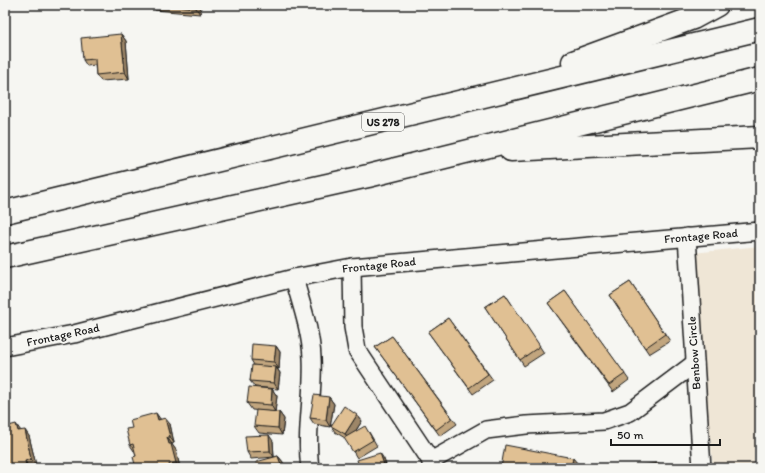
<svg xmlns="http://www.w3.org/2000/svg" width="765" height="473" font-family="Itim,sans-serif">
<rect width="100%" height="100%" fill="#f6f6f2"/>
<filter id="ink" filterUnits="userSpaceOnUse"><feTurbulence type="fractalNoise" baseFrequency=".025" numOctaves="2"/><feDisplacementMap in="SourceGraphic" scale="8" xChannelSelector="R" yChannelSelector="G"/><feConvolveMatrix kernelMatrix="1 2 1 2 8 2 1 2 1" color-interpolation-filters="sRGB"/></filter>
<g filter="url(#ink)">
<polygon fill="#efe6d6" points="760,246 760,468 713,468 693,253"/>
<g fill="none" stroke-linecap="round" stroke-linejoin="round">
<g stroke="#1c1c1c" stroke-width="20">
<g id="minor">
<polyline points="687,237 702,468"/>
<polyline points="352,267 353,327 357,350 431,461 431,468"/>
<path d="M 294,278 C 301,304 311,331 312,358 C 314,395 305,431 310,468"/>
<polyline points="5,347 74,334 294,278 352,267 760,231"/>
<polyline points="431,461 486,430 526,425 604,421 630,412 695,363"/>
</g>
</g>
<g stroke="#1c1c1c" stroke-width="25">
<g id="motorway">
<polyline points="573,62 693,18 717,5"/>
<polyline points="511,150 760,137"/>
<polyline points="5,212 760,29"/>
<polyline points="5,257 368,176 760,79"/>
</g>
</g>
<use href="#minor" stroke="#f6f6f2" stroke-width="17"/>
<use href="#motorway" stroke="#f6f6f2" stroke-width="22"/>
</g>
<g fill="#c1a57e" stroke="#1c1c1c">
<polygon points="152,5 201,5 200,14 155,10"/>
<polygon points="121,34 126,41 129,79 101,81 96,75 95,65 87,66 83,60"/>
<polygon points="630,282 670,341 649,354 610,295"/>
<polygon points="565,291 629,380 613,392 548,303"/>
<polygon points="505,294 544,353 524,366 485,307"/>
<polygon points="448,318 493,380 473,394 428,332"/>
<polygon points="392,336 457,424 440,436 375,347"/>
<polygon points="276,346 280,352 279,369 277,368 280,373 278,389 255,387 250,381 254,365 251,360"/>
<polygon points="272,389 277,396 275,412 252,410 247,403"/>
<polygon points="329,397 334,404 330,427 314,424 310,418"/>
<polygon points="279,412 284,419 282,435 259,433 254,426"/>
<polygon points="357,415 362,421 355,432 369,432 377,446 357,458 345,438 335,432 331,426"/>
<polygon points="160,419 170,424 174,443 172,444 172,445 176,450 180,468 136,468 136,456 135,451 134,451 130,445"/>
<polygon points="20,431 29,436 36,465 29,467 29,468 5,468"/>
<polygon points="273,441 274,457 278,456 283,462 274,457 251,459 247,452"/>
</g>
<g fill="#9d8667" stroke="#1c1c1c">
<polygon points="196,5 201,5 200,14 196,8"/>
<polygon points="121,34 126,41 129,79 125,72"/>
<polygon points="276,346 280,352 279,369 274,362"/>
<polygon points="276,367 280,373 278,389 274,383"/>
<polygon points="272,389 277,396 275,412 271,405"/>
<polygon points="329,397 334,404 330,427 326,420"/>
<polygon points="279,412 284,419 282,435 278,428"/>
<polygon points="156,413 161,420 158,420"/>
<polygon points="357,415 362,421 349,441 345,434"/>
<polygon points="165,418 170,424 174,443 170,437"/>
<polygon points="16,424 21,431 18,431"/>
<polygon points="25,430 29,436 36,465 31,459"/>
<polygon points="269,435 273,441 274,457 270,451"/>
<polygon points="167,437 176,450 180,468 176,463 169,444"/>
<polygon points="380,453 384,459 387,468 385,468"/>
<polygon points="278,456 283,462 284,468 282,468"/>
<polygon points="573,458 578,464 577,468 571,468"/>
<polygon points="25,461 29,467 29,468 27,468 26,466"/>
</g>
<g fill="#e0c093" stroke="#1c1c1c">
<polygon points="167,5 196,5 196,8"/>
<polygon points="121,34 125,72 96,75 95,59 83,60 81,38"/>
<polygon points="630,282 665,334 645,348 610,295"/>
<polygon points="565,291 625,374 609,385 548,303"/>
<polygon points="505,294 540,346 520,360 485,307"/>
<polygon points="448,318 488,374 469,388 428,332"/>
<polygon points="392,336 452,418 436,430 375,347"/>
<polygon points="252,344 276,346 274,362 251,360"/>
<polygon points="252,365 276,367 274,383 250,381"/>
<polygon points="249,387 272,389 271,405 247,403"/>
<polygon points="314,395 329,397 326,420 310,418"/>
<polygon points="344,406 357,415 345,434 331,426"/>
<polygon points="256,410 279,412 278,428 254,426"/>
<polygon points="156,413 158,420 165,418 170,437 167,437 169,444 171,444 176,463 169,464 170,468 136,468 133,457 136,456 133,444 130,445 126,429 132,428 130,420"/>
<polygon points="16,424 18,431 25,430 31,459 25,461 26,466 17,468 5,468 5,427"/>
<polygon points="365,426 373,440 353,452 344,438"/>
<polygon points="269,435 270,451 247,452 245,436"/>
<polygon points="505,445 573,458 571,468 501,468"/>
<polygon points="380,453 385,468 360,468 357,460"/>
<polygon points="278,456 282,468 257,468 256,462"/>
<polygon points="659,463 659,468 635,468 635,466"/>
</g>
</g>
<g text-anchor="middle" stroke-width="4" stroke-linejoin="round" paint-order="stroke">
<rect fill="#f6f6f2" stroke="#5d5d5c" stroke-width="1" x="362" y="113" width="42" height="18" rx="3"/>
<g font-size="11" font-weight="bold" fill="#1c1c1c">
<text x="383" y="126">US 278</text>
</g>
<g font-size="12" fill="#1c1c1c" stroke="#f6f6f2">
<text transform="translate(701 236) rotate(-5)" y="4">Frontage Road</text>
<text transform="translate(379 265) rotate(-6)" y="4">Frontage Road</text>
<text transform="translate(63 335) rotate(-12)" y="4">Frontage Road</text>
<text transform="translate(694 353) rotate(-94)" y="4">Benbow Circle</text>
</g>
</g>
<rect width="765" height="473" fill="none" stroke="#f6f6f2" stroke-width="20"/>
<rect x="10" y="10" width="745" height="453" fill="none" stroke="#1c1c1c" stroke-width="1.5" filter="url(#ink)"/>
<path d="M611 439v6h109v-6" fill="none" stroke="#1c1c1c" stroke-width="2"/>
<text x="617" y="439" font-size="12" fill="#1c1c1c" stroke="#f6f6f2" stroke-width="3" paint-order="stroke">50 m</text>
</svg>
